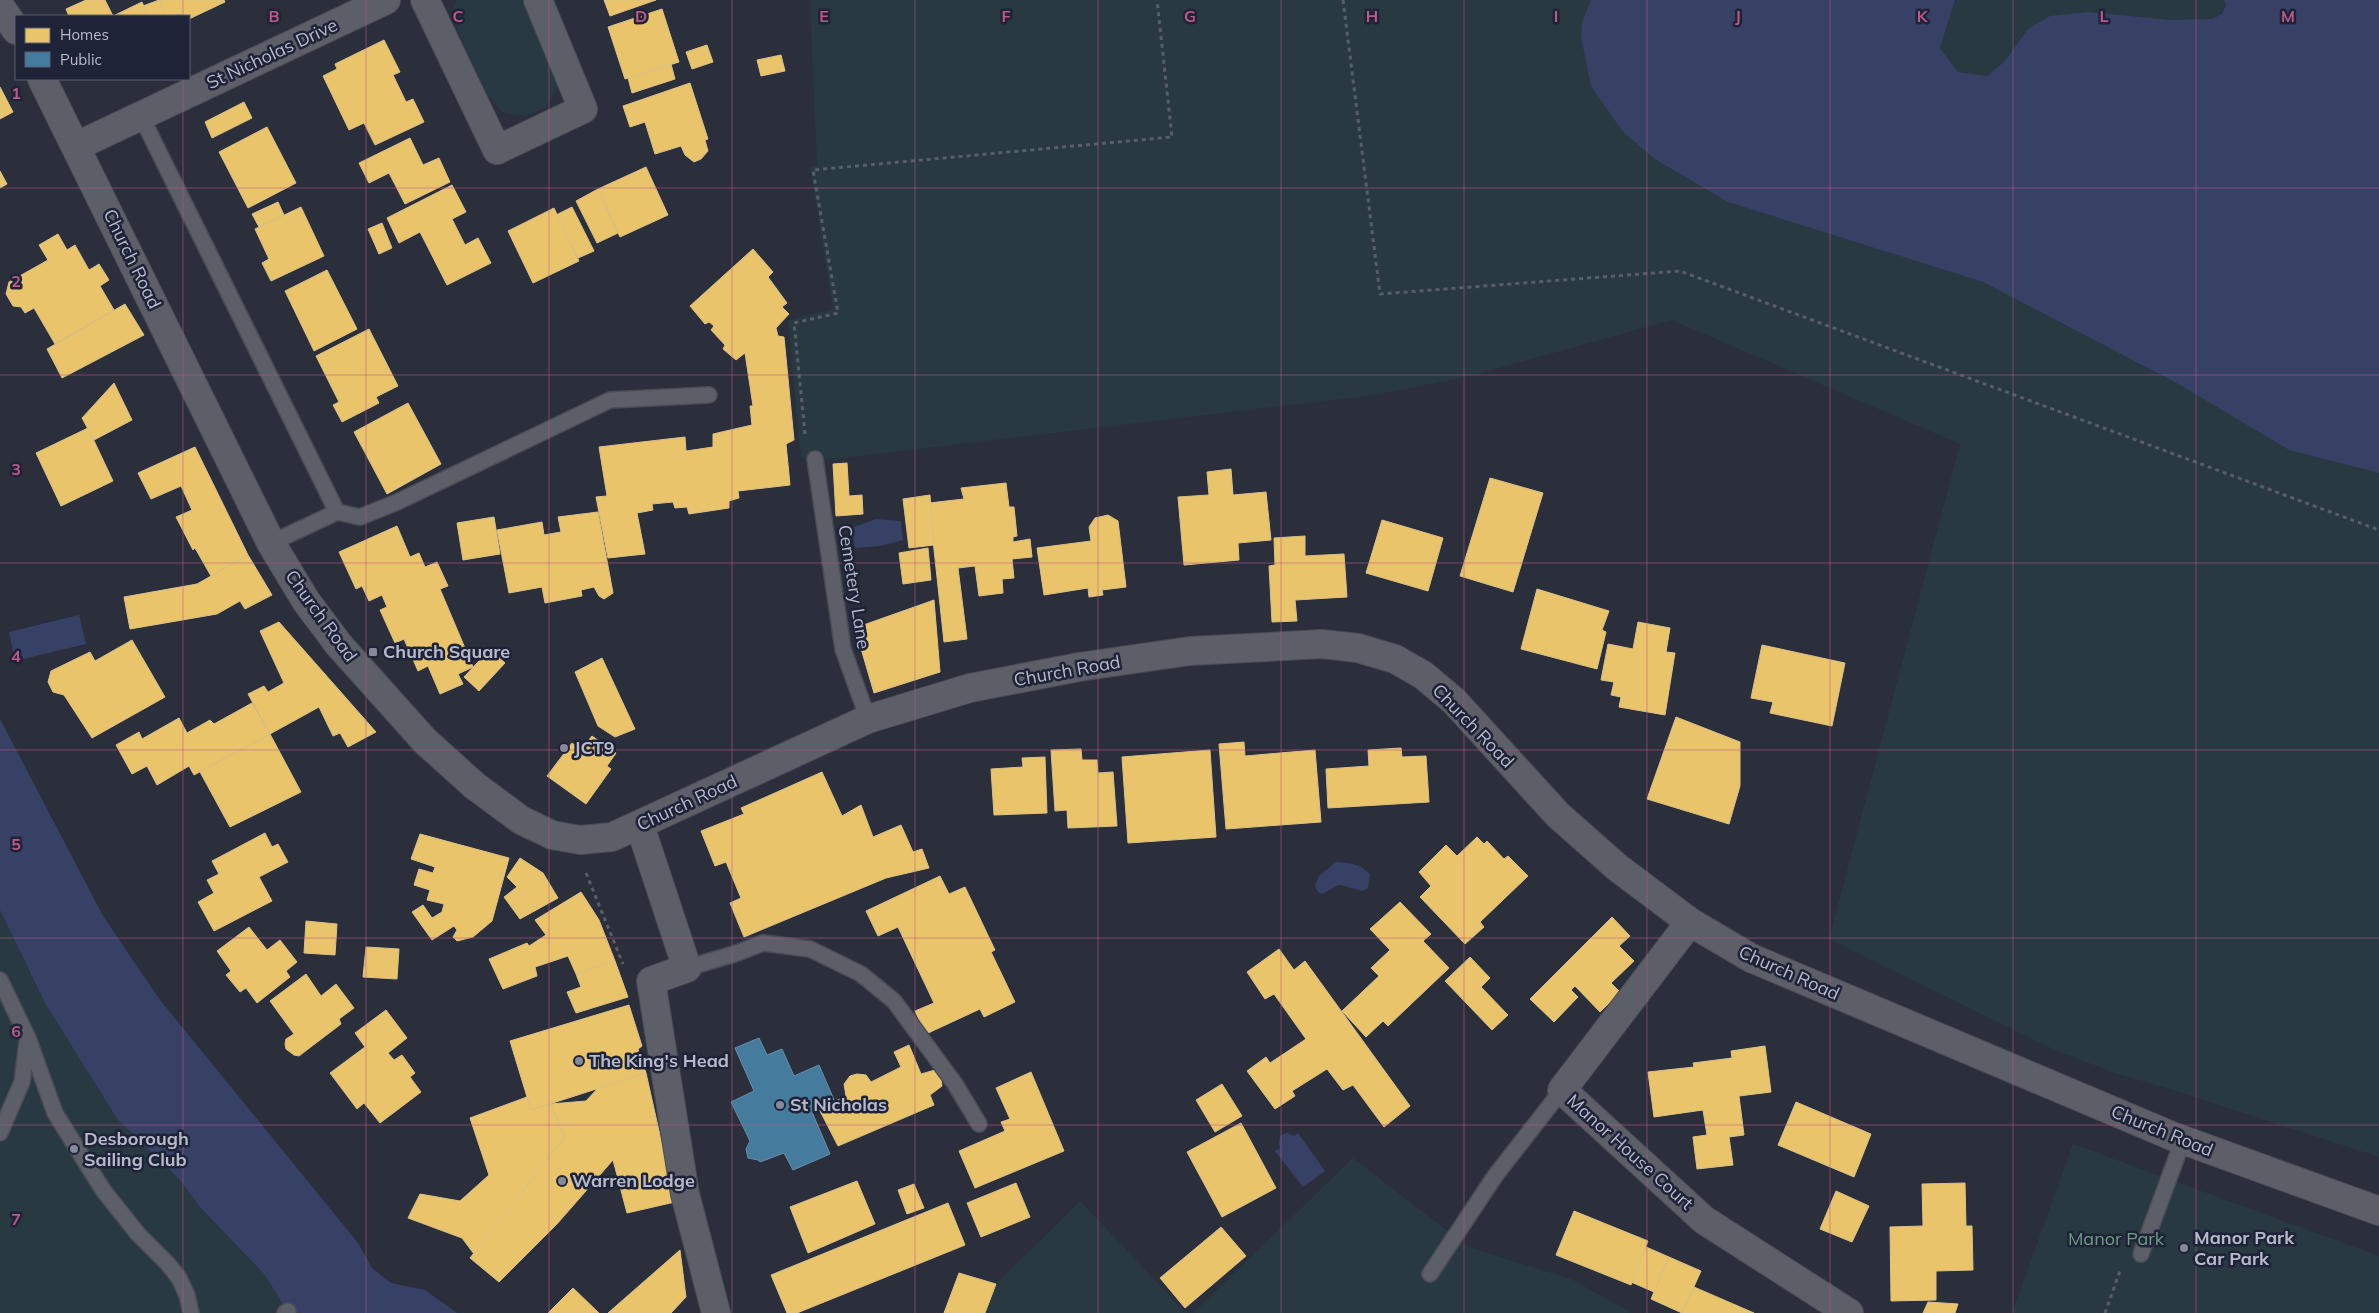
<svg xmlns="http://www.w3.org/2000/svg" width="2379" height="1313" font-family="Mulish,sans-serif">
<rect width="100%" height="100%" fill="#2b2f3c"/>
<g fill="#283942">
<polygon points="457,0 528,0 555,63 558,86 546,107 525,116 502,112 487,94 457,30 454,6"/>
<polygon points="810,0 1591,0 1582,22 1623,132 1656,160 1728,202 1983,282 2180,385 2289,450 2379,473 2379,1157 2189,1095 2112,1072 2053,1049 1829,939 1960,444 1672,320 1470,376 1374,395 833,459 801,458 788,320 833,309 810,167 817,166"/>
<polygon points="1955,0 2224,0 2226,5 2222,14 2212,19 2028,29 2005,61 1987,76 1958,72 1940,48"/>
<polygon points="0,910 45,1003 200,1207 264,1274 289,1313 0,1313"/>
<polygon points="2073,1144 2379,1256 2379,1313 2012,1313"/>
<polygon points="1353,1158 1468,1247 1571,1279 1632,1313 1193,1313"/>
<polygon points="1080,1201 1186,1313 985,1313 996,1284"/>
</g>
<g fill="#374166">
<polygon points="1591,0 1955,0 1940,48 1958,72 1987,76 2005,61 2028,29 2050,16 2088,12 2170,20 2212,19 2222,14 2226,5 2224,0 2379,0 2379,473 2289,450 2180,385 1983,282 1728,202 1656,160 1623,132 1591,86 1581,37 1582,22"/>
<polygon points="876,519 901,521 903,540 880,546 855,548 852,528"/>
<polygon points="79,615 86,644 15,661 9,632"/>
<polygon points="0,719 103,916 160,1000 358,1243 372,1268 391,1283 425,1290 457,1313 289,1313 264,1274 200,1207 179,1179 118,1120 45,1003 0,910"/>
<path d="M 1336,862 C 1350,863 1360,864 1370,874 L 1368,888 L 1362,891 L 1341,885 L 1336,886 L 1322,894 L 1318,892 L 1315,886 L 1319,876 Z"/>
<path d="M 1287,1133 L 1294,1136 L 1298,1133 L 1325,1171 L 1303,1187 L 1275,1151 L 1280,1148 C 1278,1141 1279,1134 1287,1133 Z"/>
</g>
<g fill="#e9c46a" stroke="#dac187">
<polygon points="86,0 105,0 113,16 142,2 148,16 69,16 66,9"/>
<polygon points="159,0 224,0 225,2 189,19 189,16 180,16 179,14 166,16"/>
<polygon points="159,0 166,16 148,16 143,6"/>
<polygon points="604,0 656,0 610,16"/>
<polygon points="662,9 679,62 625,79 608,27"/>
<polygon points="384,40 400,72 393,75 406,102 413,99 424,122 375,145 364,123 349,130 323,76 337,69 335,64"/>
<polygon points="707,45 713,62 692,69 686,52"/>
<polygon points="781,55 785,71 761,76 757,60"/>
<polygon points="671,64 675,79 632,93 628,78"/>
<polygon points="690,83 708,139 705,140 708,151 701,159 694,162 685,155 681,146 655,154 645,122 630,127 623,106"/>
<polygon points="0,87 13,112 0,119"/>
<polygon points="244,102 252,118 212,138 205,122"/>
<polygon points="267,127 296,183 248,208 219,152"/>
<polygon points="410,138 423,165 439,158 450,182 405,204 389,173 369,183 359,163"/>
<polygon points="646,167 668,215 620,237 598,189"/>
<polygon points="0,171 7,184 0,188"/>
<polygon points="452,185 466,212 452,219 465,245 478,238 491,263 447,285 420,232 399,243 387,218"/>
<polygon points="598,189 618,233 597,243 576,201"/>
<polygon points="278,202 284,215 259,227 252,214"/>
<polygon points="301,207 324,256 271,281 262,263 269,259 255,229"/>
<polygon points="572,207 594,251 578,258 556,215"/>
<polygon points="554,208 579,261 533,283 508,231"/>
<polygon points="382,223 392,248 379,254 368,229"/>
<polygon points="58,234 67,250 75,245 89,270 99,264 109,280 100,286 114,310 55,344 34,308 25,313 21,307 13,306 6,294 9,282 48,260 39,245"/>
<polygon points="753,249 773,272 768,277 787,303 782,307 789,314 776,328 778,336 784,337 794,440 786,444 790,485 738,491 739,498 729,501 729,508 689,514 687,507 675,508 673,502 652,504 653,510 637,513 645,554 608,558 596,497 607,496 599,447 685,437 686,451 713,447 713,434 752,425 750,406 753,406 745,353 736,360 723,349 725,345 711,330 714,326 709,322 705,324 690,306"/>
<polygon points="327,270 357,329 314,351 285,291"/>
<polygon points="125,304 144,335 62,378 47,349"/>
<polygon points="369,329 398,386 376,397 379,403 342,422 333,405 339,402 316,356"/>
<polygon points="114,383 132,420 94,440 82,418"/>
<polygon points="408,403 441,464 387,494 354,432"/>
<polygon points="88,428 113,481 61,506 36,453"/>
<polygon points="195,447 248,555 211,576 195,548 193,550 176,517 192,510 181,486 151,499 138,473"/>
<polygon points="847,463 849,496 862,495 863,514 836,516 833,464"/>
<polygon points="1231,469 1233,495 1266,492 1271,540 1238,543 1239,560 1184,565 1178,497 1209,495 1207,472"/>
<polygon points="1490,478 1543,493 1513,592 1460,576"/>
<polygon points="1006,483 1009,507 1014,507 1017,536 1013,537 1013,542 1030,539 1032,557 1012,559 1014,578 1002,579 1003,593 979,596 975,566 958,568 967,639 944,642 929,503 964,499 961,488"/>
<polygon points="930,495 934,545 909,548 903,499"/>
<polygon points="598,512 613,593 604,599 599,596 594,587 581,590 582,596 545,603 542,587 509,593 497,530 542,522 544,535 561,532 558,517"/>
<polygon points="1108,515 1118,521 1126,587 1102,590 1103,595 1089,597 1088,588 1044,595 1037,548 1091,541 1089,527 1095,518"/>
<polygon points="494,517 500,554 463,560 457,523"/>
<polygon points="1382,520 1443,538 1428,591 1366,573"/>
<polygon points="397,526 410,557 419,553 425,567 437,562 448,586 440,589 473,667 458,674 463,684 440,694 428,666 418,671 404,639 395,643 380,610 387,607 382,595 369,601 362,586 356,589 339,552"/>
<polygon points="1305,536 1305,556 1344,554 1347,597 1295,600 1297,621 1272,622 1269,566 1275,565 1274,538"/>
<polygon points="928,548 931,580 903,584 899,553"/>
<polygon points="248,555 272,595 245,609 240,601 217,614 130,629 124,597 197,584"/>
<polygon points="1537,589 1609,611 1602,630 1606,632 1597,669 1521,649"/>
<polygon points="934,600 940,672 874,693 855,628"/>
<polygon points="279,622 376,732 348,747 340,733 333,736 319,707 270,734 248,694 264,686 268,692 284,683 260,631"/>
<polygon points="1638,622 1670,628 1666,652 1675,653 1665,715 1619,707 1621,697 1611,695 1614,682 1601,680 1608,644 1633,649"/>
<polygon points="132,640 165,697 92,738 64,695 53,692 48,682 51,671 90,652 95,661"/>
<polygon points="1762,645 1845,663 1832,726 1770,713 1773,702 1751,698"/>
<polygon points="490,649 505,663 479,691 464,677"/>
<polygon points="602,658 635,729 615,737 598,726 575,672"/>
<polygon points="252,703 270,734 194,775 189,766 157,785 147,766 132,774 116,745 139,732 142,739 179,718 187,733 210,720 214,724"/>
<polygon points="1676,717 1740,742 1740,786 1729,824 1647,799"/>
<polygon points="270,734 301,792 230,827 200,772"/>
<polygon points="592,736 616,753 607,766 611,769 586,804 547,776 572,743 581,750"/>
<polygon points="1244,742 1245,756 1315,750 1321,822 1226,829 1219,744"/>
<polygon points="1401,748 1402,757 1426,756 1429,802 1328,808 1326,769 1369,766 1368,750"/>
<polygon points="1081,749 1082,760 1097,760 1098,773 1113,772 1117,826 1068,828 1067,810 1055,811 1051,750"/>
<polygon points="1210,750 1216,837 1128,843 1122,757"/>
<polygon points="1045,757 1047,813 994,815 991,769 1023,767 1022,758"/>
<polygon points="822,772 842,816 861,805 873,837 901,825 913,852 922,849 929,868 886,878 744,937 730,903 741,898 726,862 715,866 701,831 744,814 741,808"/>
<polygon points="265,833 272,847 278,844 288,862 259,877 272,901 214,931 198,902 214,893 207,880 219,874 212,861"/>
<polygon points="420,834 509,858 492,921 473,937 457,941 453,937 457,930 454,926 432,940 412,912 423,905 432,918 442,912 444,904 427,900 430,890 414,885 419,869 433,873 435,867 411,859"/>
<polygon points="1477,837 1484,844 1487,841 1504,859 1508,856 1528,876 1480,922 1484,927 1465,944 1420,897 1431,886 1419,872 1446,845 1457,856"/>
<polygon points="520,858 543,873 558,898 520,919 504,897 517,887 507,877"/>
<polygon points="940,876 949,894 965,887 995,950 991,952 1015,1002 984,1017 980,1009 926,1034 915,1011 934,1003 898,927 878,936 866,911"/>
<polygon points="581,892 599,920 615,961 576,974 568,956 535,967 537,976 503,989 489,959 527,943 529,946 546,935 535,920"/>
<polygon points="1400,902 1431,934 1423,941 1449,968 1388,1026 1383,1021 1366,1037 1342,1011 1379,976 1371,968 1390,950 1370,929"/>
<polygon points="1612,917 1630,936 1619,946 1634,961 1611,983 1620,992 1600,1012 1575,986 1571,990 1578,997 1554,1022 1530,999"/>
<polygon points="306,921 337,924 335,955 304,953"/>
<polygon points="249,927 267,950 280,940 297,962 286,971 290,977 257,1003 246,988 240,992 226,975 231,971 217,951"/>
<polygon points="366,947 399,949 397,979 363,977"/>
<polygon points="1279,949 1294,970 1305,961 1410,1106 1384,1127 1353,1085 1343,1090 1327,1069 1292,1091 1295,1096 1275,1109 1247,1071 1266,1057 1270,1063 1306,1039 1274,994 1265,999 1247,972"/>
<polygon points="1470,957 1490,978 1481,987 1508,1015 1492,1030 1445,981"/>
<polygon points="615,961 628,997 576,1013 567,992 581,987 576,974"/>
<polygon points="306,974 321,996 336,984 354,1008 339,1019 341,1024 299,1056 294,1055 286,1049 285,1044 286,1039 294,1034 270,1001"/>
<polygon points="629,1005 642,1046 638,1049 646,1073 531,1110 510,1041"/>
<polygon points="386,1010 407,1038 388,1053 394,1060 402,1055 415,1073 410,1077 421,1092 380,1123 364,1103 357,1109 330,1073 365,1047 355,1033"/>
<polygon points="909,1045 921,1074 935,1070 941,1079 942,1086 930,1095 934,1105 838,1146 819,1109 846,1096 844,1084 850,1076 857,1074 866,1075 871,1082 901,1067 894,1052"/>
<polygon points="1765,1046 1771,1092 1739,1096 1744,1135 1729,1137 1733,1165 1697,1169 1693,1137 1707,1135 1703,1110 1654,1117 1648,1072 1694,1067 1693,1063 1732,1058 1731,1051"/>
<polygon points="1031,1072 1064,1151 975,1188 959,1151 1005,1131 1001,1122 1010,1119 996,1088"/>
<polygon points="646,1073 675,1202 627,1213 613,1160 557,1224 499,1282 470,1258 565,1137 550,1104 586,1101 598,1088"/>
<polygon points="1222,1084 1242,1116 1215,1132 1196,1100"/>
<polygon points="527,1097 531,1110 550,1104 565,1137 474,1254 462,1238 408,1218 420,1194 460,1201 489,1175 470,1118"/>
<polygon points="1796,1102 1871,1134 1854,1177 1778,1145"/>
<polygon points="1241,1123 1276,1188 1222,1217 1187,1152"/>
<polygon points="857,1181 875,1224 808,1253 790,1207"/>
<polygon points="1016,1183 1030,1217 981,1237 967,1203"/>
<polygon points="1965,1183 1966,1226 1972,1226 1973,1270 1936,1271 1936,1300 1891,1301 1890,1227 1923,1226 1922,1184"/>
<polygon points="914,1184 924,1208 907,1214 898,1190"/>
<polygon points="1836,1191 1869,1206 1852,1242 1820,1229"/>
<polygon points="948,1203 965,1245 797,1313 787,1313 771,1275"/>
<polygon points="1574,1211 1648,1241 1631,1285 1556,1255"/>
<polygon points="1221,1227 1246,1256 1185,1308 1160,1278"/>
<polygon points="1646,1247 1669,1257 1654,1292 1631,1282"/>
<polygon points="680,1250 686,1297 671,1313 608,1313"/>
<polygon points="1669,1257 1701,1271 1682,1313 1651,1299"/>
<polygon points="959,1273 996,1284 985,1313 944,1313"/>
<polygon points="1694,1287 1754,1313 1682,1313"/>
<polygon points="573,1288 599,1313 548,1313"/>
<polygon points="1928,1302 1958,1304 1955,1313 1923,1313"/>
</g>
<polygon fill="#457b9d" stroke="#678eab" points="759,1038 767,1055 782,1049 794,1076 819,1065 835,1102 812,1112 830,1154 793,1170 784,1153 760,1162 758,1160 748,1158 746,1149 750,1141 731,1102 754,1091 735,1048"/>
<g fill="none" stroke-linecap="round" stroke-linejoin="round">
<g stroke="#494c55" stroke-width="18">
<g id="service">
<polyline points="141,116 337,512 271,543"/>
<polyline points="815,459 843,649 868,719"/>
<polyline points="337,512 360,517 395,503 610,400 709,395"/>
<polyline points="687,968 734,954 763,943 810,949 861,974 894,1001 955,1084 979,1124"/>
<polyline points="0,980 28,1038 55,1113 103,1190 138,1234 168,1264 179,1278 187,1295 191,1313"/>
<polyline points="0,1133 22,1082 27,1042"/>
<polyline points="2141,1254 2183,1140"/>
<polyline points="1430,1274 1495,1176 1562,1090"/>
<polyline points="285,1313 288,1311"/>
</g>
</g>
<g stroke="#494c55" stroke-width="30">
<g id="minor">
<polyline points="425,0 497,150 583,109 538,0"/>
<polyline points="77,146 386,0"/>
<polyline points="640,826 687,968 651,981 685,1194 716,1313"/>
<polyline points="1690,922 1562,1090 1704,1220 1849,1313"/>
</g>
</g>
<g stroke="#494c55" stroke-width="30">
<g id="tertiary">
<polyline points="0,6 16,30"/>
<polyline points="42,79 271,543 306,601 339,645 425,741 475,786 521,820 552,835 580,840 612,837 868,719 970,688 1079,667 1190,651 1322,644 1358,648 1395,659 1423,675 1454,701 1558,815 1618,868 1690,922 1751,958 2172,1136 2379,1211"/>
</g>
</g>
<g stroke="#595d66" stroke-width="3" stroke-dasharray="4 4" stroke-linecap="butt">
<polyline points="1343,0 1380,294 1680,271 2379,530"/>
<polyline points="805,434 794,323 838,313 813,170 1172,137 1157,0"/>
<polyline points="586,873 623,964"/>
<polyline points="2105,1313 2120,1271"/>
</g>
<use href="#service" stroke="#5c5e68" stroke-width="15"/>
<use href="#minor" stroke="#5c5e68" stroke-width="28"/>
<use href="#tertiary" stroke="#5c5e68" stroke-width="28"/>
</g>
<path fill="none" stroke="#bd5988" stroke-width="1" stroke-opacity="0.55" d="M 183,0 L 183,16M 366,0 L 366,1313M 549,0 L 549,1313M 732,0 L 732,1313M 915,0 L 915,1313M 1098,0 L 1098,1313M 1281,0 L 1281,1313M 1464,0 L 1464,1313M 1647,0 L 1647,1313M 1830,0 L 1830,1313M 2013,0 L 2013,1313M 2196,0 L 2196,1313M 183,79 L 183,1313M 0,188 L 2379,188M 0,375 L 2379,375M 0,563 L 2379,563M 0,750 L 2379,750M 0,938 L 2379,938M 0,1125 L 2379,1125"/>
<g fill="#85899a" stroke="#1e2337" stroke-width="2">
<rect x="368" y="647" width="10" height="10" rx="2.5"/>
<circle cx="564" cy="748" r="5"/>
<circle cx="579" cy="1061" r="5"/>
<circle cx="780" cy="1105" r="5"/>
<circle cx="74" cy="1149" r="5"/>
<circle cx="562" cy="1181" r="5"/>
<circle cx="2184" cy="1248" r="5"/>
</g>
<g text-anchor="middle" stroke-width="5" stroke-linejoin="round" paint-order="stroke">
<g font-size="18" fill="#b6bacc" stroke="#1e2337">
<text transform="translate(272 54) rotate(-25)" y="6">St Nicholas Drive</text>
<text transform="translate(132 259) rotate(64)" y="6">Church Road</text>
<text transform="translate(854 587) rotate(81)" y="6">Cemetery Lane</text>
<text transform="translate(321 616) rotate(54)" y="6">Church Road</text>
<text transform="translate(1067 671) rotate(-10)" y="6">Church Road</text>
<text transform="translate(1473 726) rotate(46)" y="6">Church Road</text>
<text transform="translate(687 803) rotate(-25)" y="6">Church Road</text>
<text transform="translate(1789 973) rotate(24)" y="6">Church Road</text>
<text transform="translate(2162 1131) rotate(22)" y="6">Church Road</text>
<text transform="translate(1630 1152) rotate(42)" y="6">Manor House Court</text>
</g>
<g font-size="18" font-weight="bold" fill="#b6bacc" stroke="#1e2337" text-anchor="start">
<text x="383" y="658">Church Square</text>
<text x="574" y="754">JCT9</text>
<text x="589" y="1067">The King's Head</text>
<text x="790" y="1111">St Nicholas</text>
<text x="84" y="1145">Desborough<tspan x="84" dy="21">Sailing Club</tspan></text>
<text x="572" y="1187">Warren Lodge</text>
<text x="2194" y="1244">Manor Park<tspan x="2194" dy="21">Car Park</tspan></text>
</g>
<g font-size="18" fill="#6c9e81" stroke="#1e2337">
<text x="2116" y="1245">Manor Park</text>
</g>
</g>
<g font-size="16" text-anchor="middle" font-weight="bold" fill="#bd5988" stroke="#1e2337" stroke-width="5" stroke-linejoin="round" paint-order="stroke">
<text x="274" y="22">B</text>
<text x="458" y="22">C</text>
<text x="641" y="22">D</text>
<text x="824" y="22">E</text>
<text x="1006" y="22">F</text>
<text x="1190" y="22">G</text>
<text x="1372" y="22">H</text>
<text x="1556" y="22">I</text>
<text x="1738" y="22">J</text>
<text x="1922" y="22">K</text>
<text x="2104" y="22">L</text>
<text x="2288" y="22">M</text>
<text x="16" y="99">1</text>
<text x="16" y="287">2</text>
<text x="16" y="475">3</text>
<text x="16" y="662">4</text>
<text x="16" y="850">5</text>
<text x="16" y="1037">6</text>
<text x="16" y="1225">7</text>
</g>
<rect x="15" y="15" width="175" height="65" fill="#1e2337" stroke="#5b5f73"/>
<rect x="25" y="28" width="25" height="15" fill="#e9c46a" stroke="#5b5f73"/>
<text x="60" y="40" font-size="15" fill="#b6bacc">Homes</text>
<rect x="25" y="52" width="25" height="15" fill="#457b9d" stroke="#5b5f73"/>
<text x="60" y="65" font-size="15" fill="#b6bacc">Public</text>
</svg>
